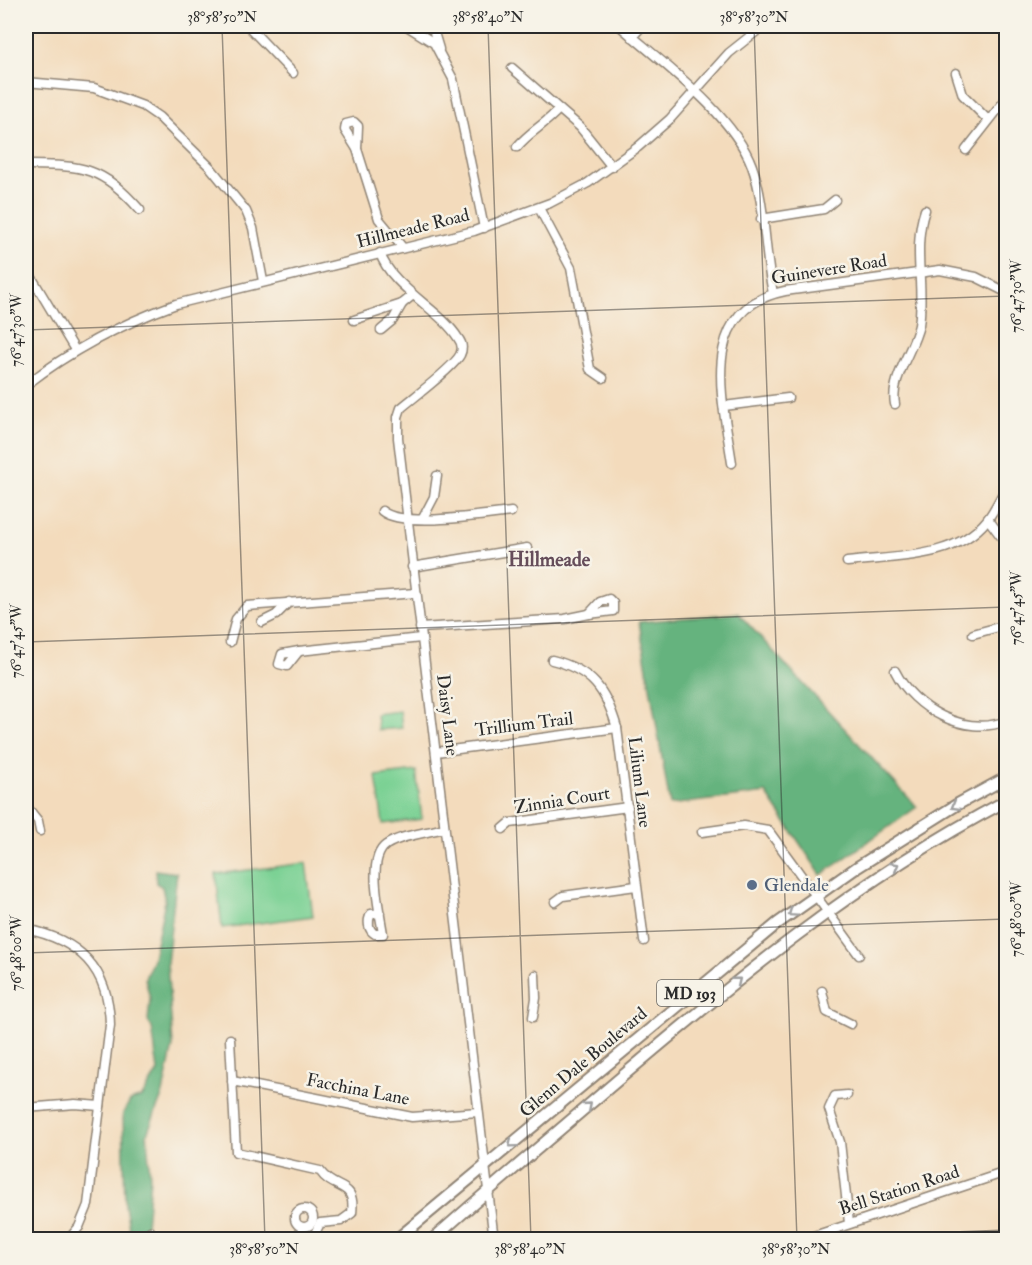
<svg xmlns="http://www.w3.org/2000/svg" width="1032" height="1265" font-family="'IM FELL Double Pica',serif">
<rect width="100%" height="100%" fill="#f7f3e8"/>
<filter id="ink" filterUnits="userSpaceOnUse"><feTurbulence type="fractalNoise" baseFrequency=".0167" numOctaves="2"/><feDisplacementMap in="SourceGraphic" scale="12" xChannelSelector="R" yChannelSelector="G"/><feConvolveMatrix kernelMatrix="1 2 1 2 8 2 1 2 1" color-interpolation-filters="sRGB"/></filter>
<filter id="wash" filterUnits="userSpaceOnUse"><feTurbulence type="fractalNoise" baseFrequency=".008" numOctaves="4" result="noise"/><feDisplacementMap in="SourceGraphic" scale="24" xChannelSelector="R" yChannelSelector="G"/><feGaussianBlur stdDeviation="1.35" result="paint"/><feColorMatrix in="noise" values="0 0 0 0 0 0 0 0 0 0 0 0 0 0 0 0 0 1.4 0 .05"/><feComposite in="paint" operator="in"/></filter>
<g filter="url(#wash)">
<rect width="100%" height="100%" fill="#f3dbbc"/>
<g fill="#7cd194" stroke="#547e60" stroke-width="1.5">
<polygon points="400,711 402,728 378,730 376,714"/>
<polygon points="416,771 422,819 383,824 376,776"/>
<polygon points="306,863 313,916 222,928 216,874"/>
</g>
<g fill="#65b37e" stroke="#486f54" stroke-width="1.5">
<polygon points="738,613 917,807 821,875 766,793 670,805 639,622"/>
<polygon points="155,870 177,873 167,963 173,1046 163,1093 147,1134 150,1178 145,1239 131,1239 125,1206 123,1113 130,1101 142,1097 158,1071 152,1028 148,1021 150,999 145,978 152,962 165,901 162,887 156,883"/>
</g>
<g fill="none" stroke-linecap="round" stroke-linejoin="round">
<polyline stroke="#5dc5da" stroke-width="1.5" points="26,393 28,396"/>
</g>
</g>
<g filter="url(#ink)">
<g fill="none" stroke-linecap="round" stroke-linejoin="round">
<g stroke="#8f8374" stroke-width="11">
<g id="minor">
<polyline points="248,26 293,73"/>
<polyline points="407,26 434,43 453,79 484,228"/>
<polyline points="432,26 439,49"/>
<path d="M 620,26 C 661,62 733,114 752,166 C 766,205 764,252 773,293"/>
<polyline points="632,37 642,26"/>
<polyline points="512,68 580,127 612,167"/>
<polyline points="956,73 963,95 988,120"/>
<polyline points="26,82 94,88 143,106 159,117 210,167 246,211 253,228 263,281"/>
<polygon points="354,122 358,126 357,149 345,130 346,124"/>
<path d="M 517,147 C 529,132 546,124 559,109"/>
<polyline points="357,149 379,219 403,248"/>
<polyline points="966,150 1006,99"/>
<path d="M 26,165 C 82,166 100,165 140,210"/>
<polyline points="539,208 571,268 590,369 603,378"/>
<polyline points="761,219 824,209 835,200"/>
<path d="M 380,253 C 391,287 441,310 458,338 C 462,343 463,349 460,355 C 453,368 414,397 401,408 L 398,417 L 398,438 L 494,1240"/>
<polyline points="26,268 75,350"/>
<polyline points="354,320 402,304 413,295"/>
<polyline points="381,330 393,320 402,304"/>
<path d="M 26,385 C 71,350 121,324 176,304 L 474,231 L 550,203 L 588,183 L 638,147 L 670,119 L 729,53 L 763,26"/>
<path d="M 895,404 C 890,378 914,350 919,325 C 925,286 912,248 925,210"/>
<polyline points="724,406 788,398"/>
<path d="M 732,463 C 723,400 696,309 785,291 L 940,270 L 976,277 L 1006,292"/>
<path d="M 382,511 C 402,528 485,515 511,512"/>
<polyline points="423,518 434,497 437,476"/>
<polyline points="988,519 1006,543"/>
<path d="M 847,562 C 894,556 955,560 987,520 C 995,510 1000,498 1006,488"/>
<polyline points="412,567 527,548"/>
<polygon points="609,599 613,603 613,611 589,614 600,602"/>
<polyline points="262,622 276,615 289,602"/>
<polyline points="420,628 565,619 589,614"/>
<polyline points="973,634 1006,625"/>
<polyline points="230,642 236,619 247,606 416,593"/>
<polyline points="299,651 421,638"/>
<polygon points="299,651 287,666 279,664 282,654"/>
<path d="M 552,660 C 592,670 606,690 617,728 L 644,941"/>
<path d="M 895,671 C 914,709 965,737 1006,721"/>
<polyline points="436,752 617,728"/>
<polyline points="26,806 38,821 40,831"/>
<polyline points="503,829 510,823 628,807"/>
<polyline points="702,832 744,826 768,830 859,955"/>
<polyline points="555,902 563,896 636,886"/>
<path d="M 380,913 L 371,914 C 367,921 368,930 375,934 L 383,934 C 380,912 366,859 386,845 C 401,835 427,833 444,828"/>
<path d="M 26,929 C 79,940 109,968 110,1025 L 88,1205 L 79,1227 L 68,1240"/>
<polyline points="822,991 827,1012 851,1024"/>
<polyline points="533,1017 536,998 535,975"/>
<path d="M 230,1039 L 236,1152 L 320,1171 C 334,1192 356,1180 352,1213 L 341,1221 L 320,1223 L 312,1240"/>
<polyline points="232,1081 412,1117 478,1112"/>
<polyline points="847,1095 835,1096 829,1109 840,1142 849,1223"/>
<polyline points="26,1108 75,1104 100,1106"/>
<circle cx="304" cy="1218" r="9"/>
<polyline points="150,1231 150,1240"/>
<polyline points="802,1240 1006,1172"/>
</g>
</g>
<g stroke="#8f8374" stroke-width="14">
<g id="major">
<polyline points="396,1240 778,923 856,868 958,804 1006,778"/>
<path d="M 432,1240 C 489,1189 547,1141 605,1091 C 733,982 856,880 1006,801"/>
</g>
</g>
<use href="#minor" stroke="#fff" stroke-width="8"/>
<use href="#major" stroke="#fff" stroke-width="10"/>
</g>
<defs><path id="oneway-chevron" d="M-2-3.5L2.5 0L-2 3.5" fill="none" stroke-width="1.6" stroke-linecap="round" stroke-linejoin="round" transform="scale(1.5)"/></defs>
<g stroke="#a0a0a0">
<use href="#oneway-chevron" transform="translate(955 806) rotate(149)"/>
<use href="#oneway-chevron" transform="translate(895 866) rotate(-31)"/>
<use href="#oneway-chevron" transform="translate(792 913) rotate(145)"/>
<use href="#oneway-chevron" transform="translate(737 981) rotate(-39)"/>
<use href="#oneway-chevron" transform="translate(588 1106) rotate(-41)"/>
<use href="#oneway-chevron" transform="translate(512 1144) rotate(140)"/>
</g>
</g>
<path fill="none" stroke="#2b2b2b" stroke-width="1.5" stroke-opacity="0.45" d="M 222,26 L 265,1240M 488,26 L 531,1240M 754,26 L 797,1240M 26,330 L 1006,296M 26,642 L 1006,607M 26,953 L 1006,919M 739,1240 L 1006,1230"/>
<circle fill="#5c6f8a" stroke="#f7f3e8" stroke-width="2" cx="752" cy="885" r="6"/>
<g text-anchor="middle" stroke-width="5" stroke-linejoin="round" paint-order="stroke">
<rect fill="#f7f3e8" stroke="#686764" stroke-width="1.5" x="657" y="980" width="66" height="26" rx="4.5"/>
<g font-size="16" font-weight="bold" fill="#2b2b2b">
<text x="690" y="999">MD 193</text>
</g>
<g font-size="18" fill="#2b2b2b" stroke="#f7f3e8">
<text transform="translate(413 228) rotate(-14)" y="6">Hillmeade Road</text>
<text transform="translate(829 269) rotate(-9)" y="6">Guinevere Road</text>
<text transform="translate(448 715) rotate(83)" y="6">Daisy Lane</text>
<text transform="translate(524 724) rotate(-7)" y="6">Trillium Trail</text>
<text transform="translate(640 782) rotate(83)" y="6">Lilium Lane</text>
<text transform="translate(562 800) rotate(-9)" y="6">Zinnia Court</text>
<text transform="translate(583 1062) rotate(-40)" y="6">Glenn Dale Boulevard</text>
<text transform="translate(358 1089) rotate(11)" y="6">Facchina Lane</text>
<text transform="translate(899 1190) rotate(-18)" y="6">Bell Station Road</text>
</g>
<g font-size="18" fill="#4e5e75" stroke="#f7f3e8" text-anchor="start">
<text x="764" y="891">Glendale</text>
</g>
<g font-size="20" font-weight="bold" fill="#654d5a" stroke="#f7f3e8">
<text x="549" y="566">Hillmeade</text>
</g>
</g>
<rect width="1032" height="1265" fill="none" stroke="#f7f3e8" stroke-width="66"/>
<rect x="33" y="33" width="966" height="1199" fill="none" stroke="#2b2b2b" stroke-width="2"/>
<g font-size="15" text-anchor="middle" fill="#2b2b2b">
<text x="222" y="22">38°58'50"N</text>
<text x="488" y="22">38°58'40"N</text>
<text x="754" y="22">38°58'30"N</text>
<text transform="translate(1016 296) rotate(-90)" y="5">76°47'30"W</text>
<text transform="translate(16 330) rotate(-90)" y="5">76°47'30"W</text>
<text transform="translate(1016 608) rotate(-90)" y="5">76°47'45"W</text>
<text transform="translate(16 641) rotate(-90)" y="5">76°47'45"W</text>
<text transform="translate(1016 919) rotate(-90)" y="5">76°48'00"W</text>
<text transform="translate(16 953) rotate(-90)" y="5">76°48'00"W</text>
<text x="264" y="1254">38°58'50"N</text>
<text x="530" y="1254">38°58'40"N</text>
<text x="796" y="1254">38°58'30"N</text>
</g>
</svg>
